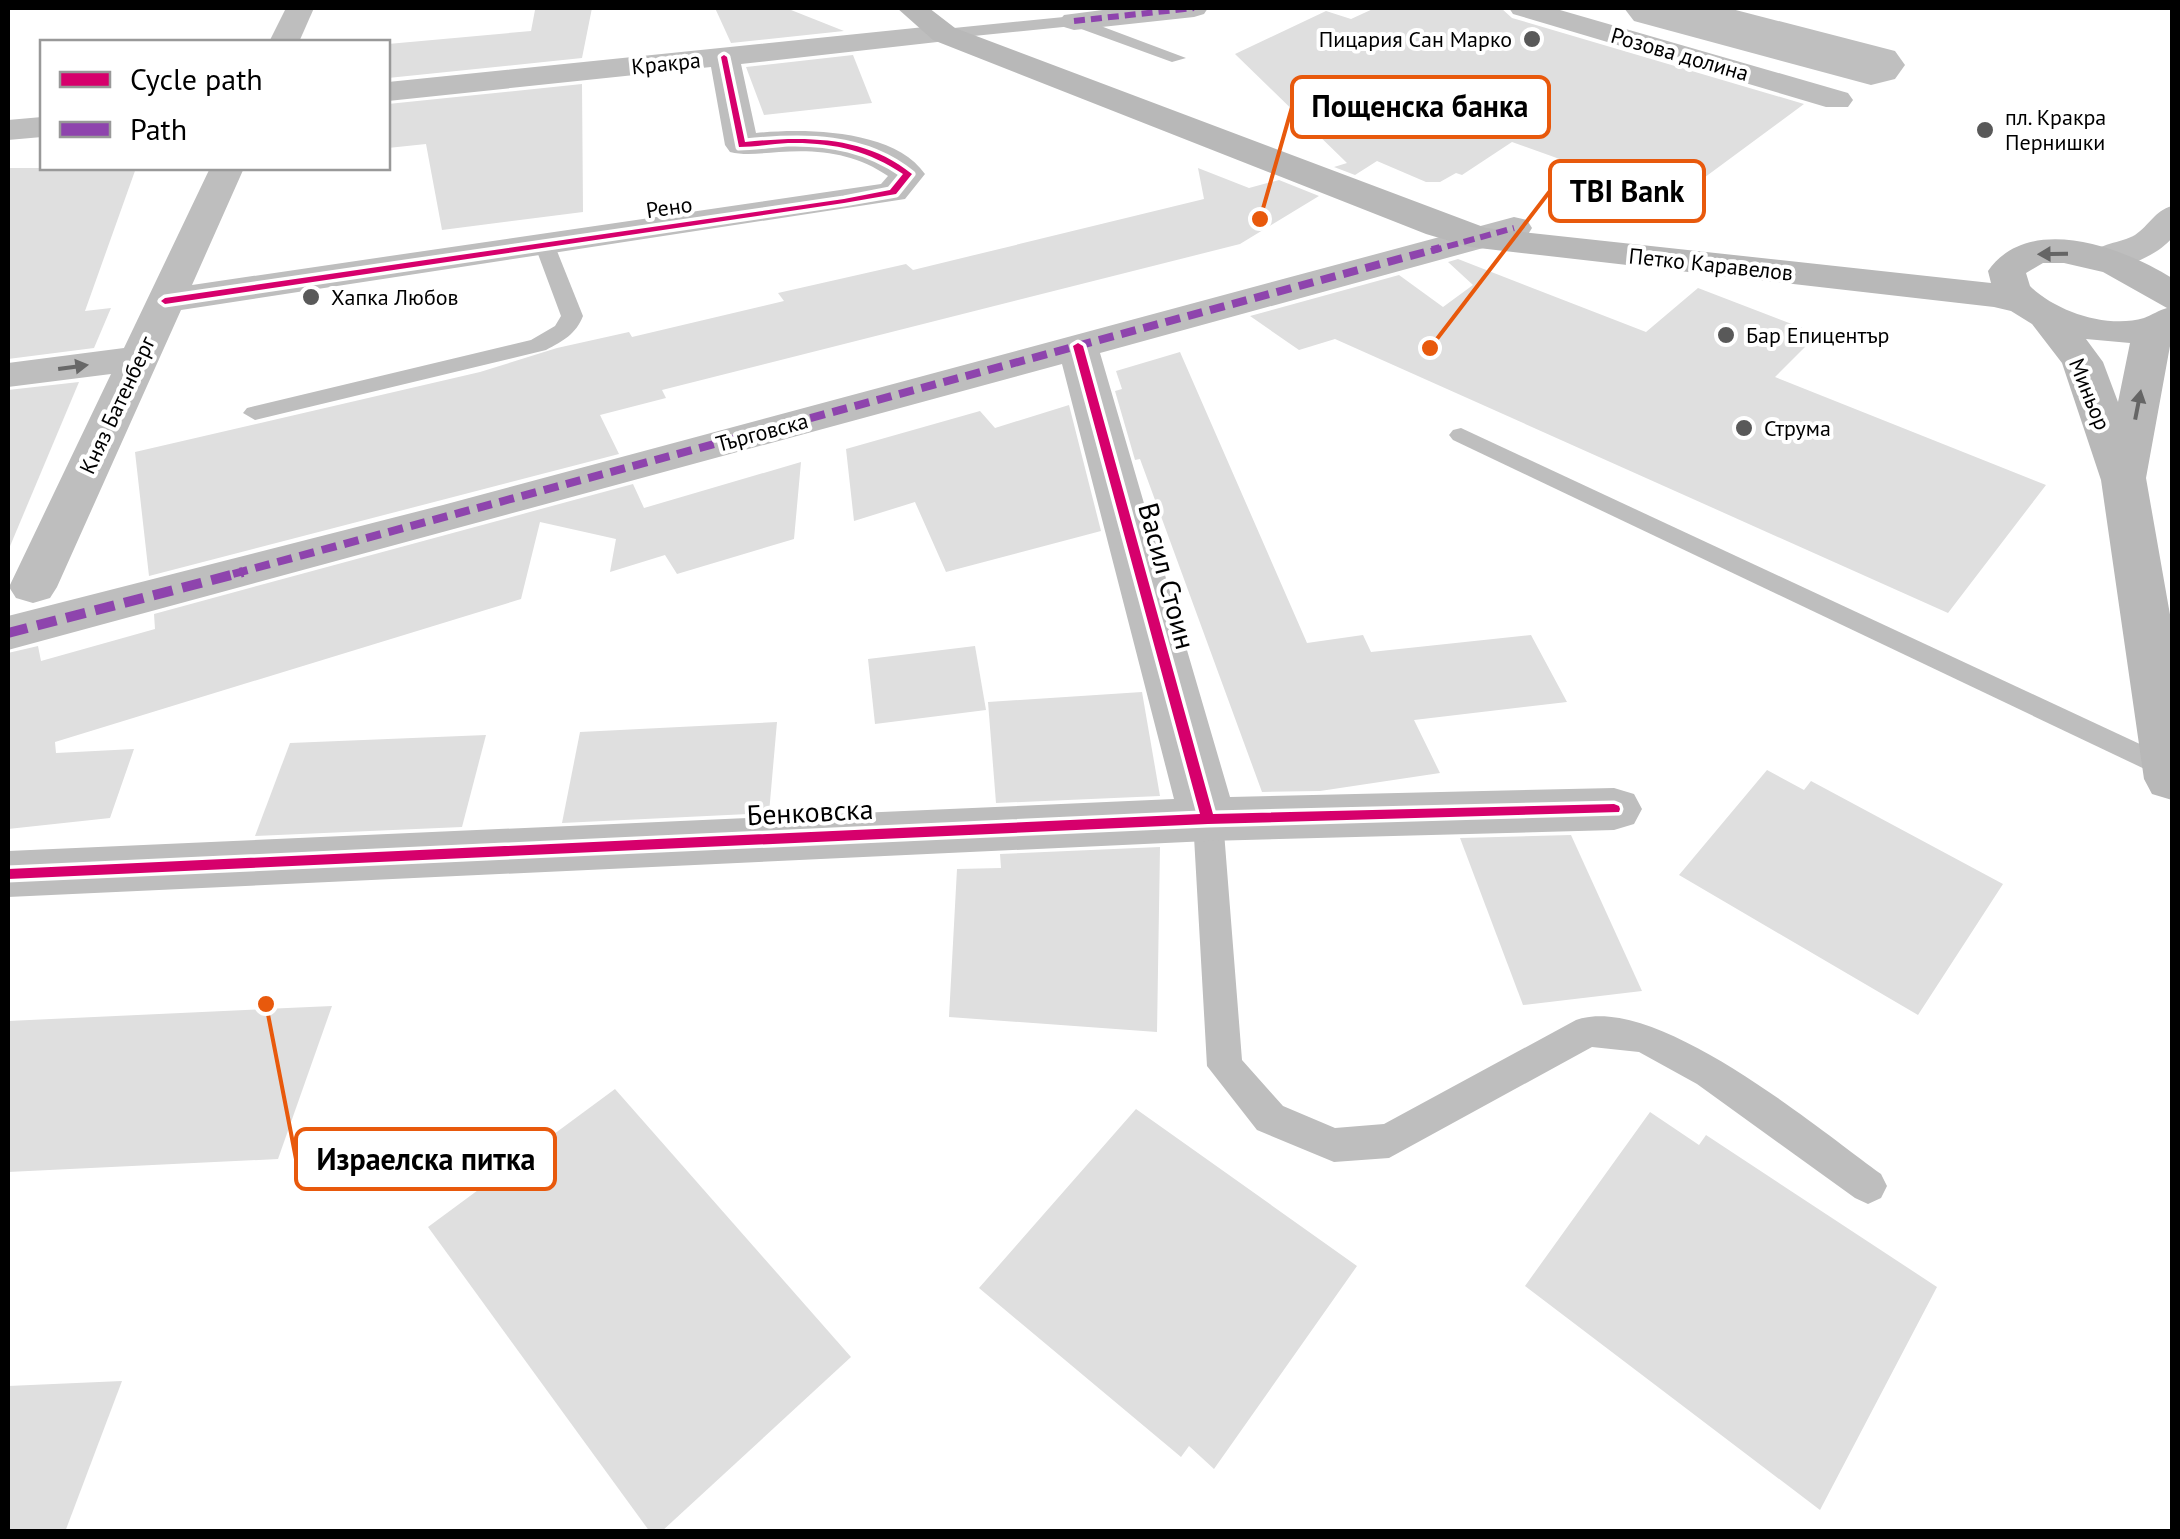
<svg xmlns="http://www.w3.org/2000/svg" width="2180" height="1539" font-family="'PT Sans',sans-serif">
<rect width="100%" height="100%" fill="#fff"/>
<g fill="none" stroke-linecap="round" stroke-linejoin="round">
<polygon fill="#bfbfbf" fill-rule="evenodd" points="1624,8 1728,8 1895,51 1905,65 1895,79 1871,85 1634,21"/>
</g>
<g fill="#dfdfdf">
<polygon points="592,8 582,58 388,78 388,44 531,31 535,10"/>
<polygon points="715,8 786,8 844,31 731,43"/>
<polygon points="1375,8 1501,8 1512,18 1804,104 1674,200 1512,142 1462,175 1456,173 1440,182 1426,182 1377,161 1355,175 1334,167 1347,163 1235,54 1326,11 1351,19"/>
<polygon points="853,55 872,103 764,115 746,67"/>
<polygon points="582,84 583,212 442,230 426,144 388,148 388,104"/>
<polygon points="8,168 136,168 85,311 111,308 94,348 8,359"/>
<polygon points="1198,168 1249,188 1279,180 1319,196 1240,244 662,390 666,398 600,415 619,454 149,576 135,452 480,372 557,348 629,332 632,337 784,301 778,293 906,264 913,270 1204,199"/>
<polygon points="1458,259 1646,332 1698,288 1818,334 1775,377 2046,485 1948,613 1335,339 1299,350 1250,316 1399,275 1443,307 1473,285 1448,262"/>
<polygon points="1180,352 1307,643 1363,635 1371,652 1531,635 1567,702 1414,720 1440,773 1320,791 1262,792 1140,459 1135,460 1115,391 1122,389 1116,371"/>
<polygon points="79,382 8,551 8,390"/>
<polygon points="1069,405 1101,531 946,572 915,502 854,521 846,449 980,411 995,428"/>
<polygon points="801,462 794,539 677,574 665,555 610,572 616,539 540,522 521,599 55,742 56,753 134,749 110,818 8,829 8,653 38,646 41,661 155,629 154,614 633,484 644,508"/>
<polygon points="975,646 986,710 875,724 868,659"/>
<polygon points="1142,692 1160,796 996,803 988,702"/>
<polygon points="777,722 769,813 562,823 580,732"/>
<polygon points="486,735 462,827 255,836 290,743"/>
<polygon points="1767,770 1804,790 1811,781 2003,884 1918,1015 1679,875"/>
<polygon points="1571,835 1642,991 1523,1005 1460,838"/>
<polygon points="1160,847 1157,1032 949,1017 957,869 1001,868 1000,854"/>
<polygon points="332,1006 278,1159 8,1172 8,1021"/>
<polygon points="615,1089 851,1357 661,1532 650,1532 428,1227"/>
<polygon points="1136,1109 1357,1266 1214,1469 1189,1446 1181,1457 979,1288"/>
<polygon points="1650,1112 1699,1145 1706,1135 1937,1287 1820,1510 1525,1286"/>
<polygon points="122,1381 65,1532 8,1532 8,1386"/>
</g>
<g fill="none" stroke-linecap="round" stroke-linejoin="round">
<g fill="#bebebe" fill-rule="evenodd">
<polygon points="1074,16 1186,58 1172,62 1073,26 944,39 936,34 944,29"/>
<path d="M 545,240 L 555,246 L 583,316 C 576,334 563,341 546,350 L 255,420 L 243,413 L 247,408 L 531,340 L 555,326 L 561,316 L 535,246 Z"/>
<polygon points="1461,428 2172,759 2172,782 1453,440 1449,435 1453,430"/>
<path d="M 1208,807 L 1219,811 L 1223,819 L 1242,1060 L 1283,1106 L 1335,1128 L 1384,1124 L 1576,1020 C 1655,992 1817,1128 1881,1174 L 1887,1186 L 1881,1198 L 1868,1204 L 1855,1198 L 1697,1084 L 1639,1052 L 1592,1047 L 1389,1158 L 1334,1162 L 1257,1130 L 1207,1066 L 1193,819 L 1197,811 Z"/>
</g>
<g fill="#bebebe" fill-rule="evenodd">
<polygon points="286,8 314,8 299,42 269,42"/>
<polygon points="1118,8 1208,8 1204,14 1194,17 1074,30 1064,27 1059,21 1064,15"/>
<polygon points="1509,8 1553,8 1848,93 1853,100 1848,107 1826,107 1513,14"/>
<path d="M 944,25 L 955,28 L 959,34 L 955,40 L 741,64 L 756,133 C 804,128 894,129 925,174 L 905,199 L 181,310 L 57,587 L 50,598 L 33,603 L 16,598 L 9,587 L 111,374 L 8,387 L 8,363 L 124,348 L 210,168 L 244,168 L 192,285 L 881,184 L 888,176 C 855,153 818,149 779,152 C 762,153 746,156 730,152 L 725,145 L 711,67 L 388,101 L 388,82 Z"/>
<polygon points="42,117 42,137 8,140 8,120"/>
<path d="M 2172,206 L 2172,238 C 2155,258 2116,273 2091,267 L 2085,259 C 2096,243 2119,244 2135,235 C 2150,225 2154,211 2172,206 Z"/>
<polygon points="1514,217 1527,220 1532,228 1527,236 1100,353 1230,797 1614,788 1634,794 1642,809 1634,824 1614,830 1208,841 8,897 8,851 1174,799 1062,364 8,650 8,616 443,505"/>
</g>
<path fill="#b8b8b8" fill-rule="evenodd" d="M 897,8 L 929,8 L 955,28 L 1486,228 L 1991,283 L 1988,271 C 2029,212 2124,248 2172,278 L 2172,335 L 2146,478 L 2172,626 L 2172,800 L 2152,794 L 2144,779 L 2101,480 L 2062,363 L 2032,324 L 2011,311 L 1994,307 L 1470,247 L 1426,234 L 933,40 ZM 2043,263 L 2064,263 L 2103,272 L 2167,308 C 2159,310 2152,315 2144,318 C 2107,329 2055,311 2030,286 L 2026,273 ZM 2086,339 L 2130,343 L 2118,402 L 2103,362 Z"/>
<g stroke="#8e44ad" stroke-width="6" stroke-dasharray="11 6" stroke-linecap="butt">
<polyline points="1074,21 1194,8"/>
<polyline points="1431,251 1514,228"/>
</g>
<polyline stroke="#8e44ad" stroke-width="8" stroke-dasharray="15 8" stroke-linecap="butt" points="233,574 1440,248"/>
<polyline stroke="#8e44ad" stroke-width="10" stroke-dasharray="20 10" stroke-linecap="butt" points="8,633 243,572"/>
<g stroke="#fff" stroke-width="7">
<g id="cycleway">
<path d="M 724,55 L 727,57 L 745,142 C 803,136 865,135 912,174 L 896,194 L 844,203 L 165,304 L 161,301 L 165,298 L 844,199 L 890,190 L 903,174 C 868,150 831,142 788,143 C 772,144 755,147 739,147 L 721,57 Z"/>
<polygon points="1078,343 1083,346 1213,814 1614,804 1619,806 1620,809 1619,812 1208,824 8,879 8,869 1200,814 1073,346"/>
</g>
</g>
<use href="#cycleway" fill="#d6006c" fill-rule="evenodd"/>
</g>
<defs><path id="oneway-solid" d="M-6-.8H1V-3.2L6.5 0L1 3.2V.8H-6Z" transform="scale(2.5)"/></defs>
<g fill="#656565">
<use href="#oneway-solid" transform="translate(2053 254) rotate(179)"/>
<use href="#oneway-solid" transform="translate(2138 405) rotate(-79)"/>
</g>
<use fill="#686868" href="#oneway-solid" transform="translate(73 367) rotate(-8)"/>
<g fill="#595959" stroke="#fff" stroke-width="4">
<circle cx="1532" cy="39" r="10"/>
<circle cx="1985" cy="130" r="10"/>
<circle cx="311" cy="297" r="10"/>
<circle cx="1726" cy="335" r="10"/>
<circle cx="1744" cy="428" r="10"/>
</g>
<g text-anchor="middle" stroke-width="8" stroke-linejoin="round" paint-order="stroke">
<g font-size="22" fill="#000" stroke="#fff" text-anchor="start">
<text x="1512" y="47" text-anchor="end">Пицария Сан Марко</text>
<text x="2005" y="125">пл. Кракра<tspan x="2005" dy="25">Пернишки</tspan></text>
<text x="331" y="305">Хапка Любов</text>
<text x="1746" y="343">Бар Епицентър</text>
<text x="1764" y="436">Струма</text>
</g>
<g font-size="22" fill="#000" stroke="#fff">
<text transform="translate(1680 54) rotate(16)" y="8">Розова долина</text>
<text transform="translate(666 63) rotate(-6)" y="8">Кракра</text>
<text transform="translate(669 207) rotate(-8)" y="8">Рено</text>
<text transform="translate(1711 264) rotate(6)" y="8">Петко Каравелов</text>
<text transform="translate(2090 394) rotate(68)" y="8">Миньор</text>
<text transform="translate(117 405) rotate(-65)" y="8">Княз Батенберг</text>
<text transform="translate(762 432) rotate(-15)" y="8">Търговска</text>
</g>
<g font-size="28" fill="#000" stroke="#fff">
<text transform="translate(1167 576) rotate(75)" y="10">Васил Стоин</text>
<text transform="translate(810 812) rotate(-3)" y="10">Бенковска</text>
</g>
</g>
<path fill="none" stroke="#e8590c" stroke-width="4" d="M1260 219L1292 107M1430 348L1550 191M266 1004L296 1159"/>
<g fill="#e8590c" stroke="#fff" stroke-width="4">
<circle cx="1260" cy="219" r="10"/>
<circle cx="1430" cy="348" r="10"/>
<circle cx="266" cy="1004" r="10"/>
</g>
<g fill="#fff" stroke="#e8590c" stroke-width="4">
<rect x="1292" y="77" width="257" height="60" rx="10"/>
<rect x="1550" y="161" width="154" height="60" rx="10"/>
<rect x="296" y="1129" width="259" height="60" rx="10"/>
</g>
<g font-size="30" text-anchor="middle" font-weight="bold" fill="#000">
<text x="1420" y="117">Пощенска банка</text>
<text x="1627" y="202">TBI Bank</text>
<text x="426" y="1170">Израелска питка</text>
</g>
<rect width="2180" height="1539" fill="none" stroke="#000000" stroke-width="20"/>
<rect x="40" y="40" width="350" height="130" fill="#ffffff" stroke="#999999" stroke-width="2.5"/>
<rect x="60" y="72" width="50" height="15" fill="#d6006c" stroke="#999999" stroke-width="2.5"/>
<text x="130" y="90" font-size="30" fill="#000000">Cycle path</text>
<rect x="60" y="122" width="50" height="15" fill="#8e44ad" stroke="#999999" stroke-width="2.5"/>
<text x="130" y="140" font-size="30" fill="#000000">Path</text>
</svg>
